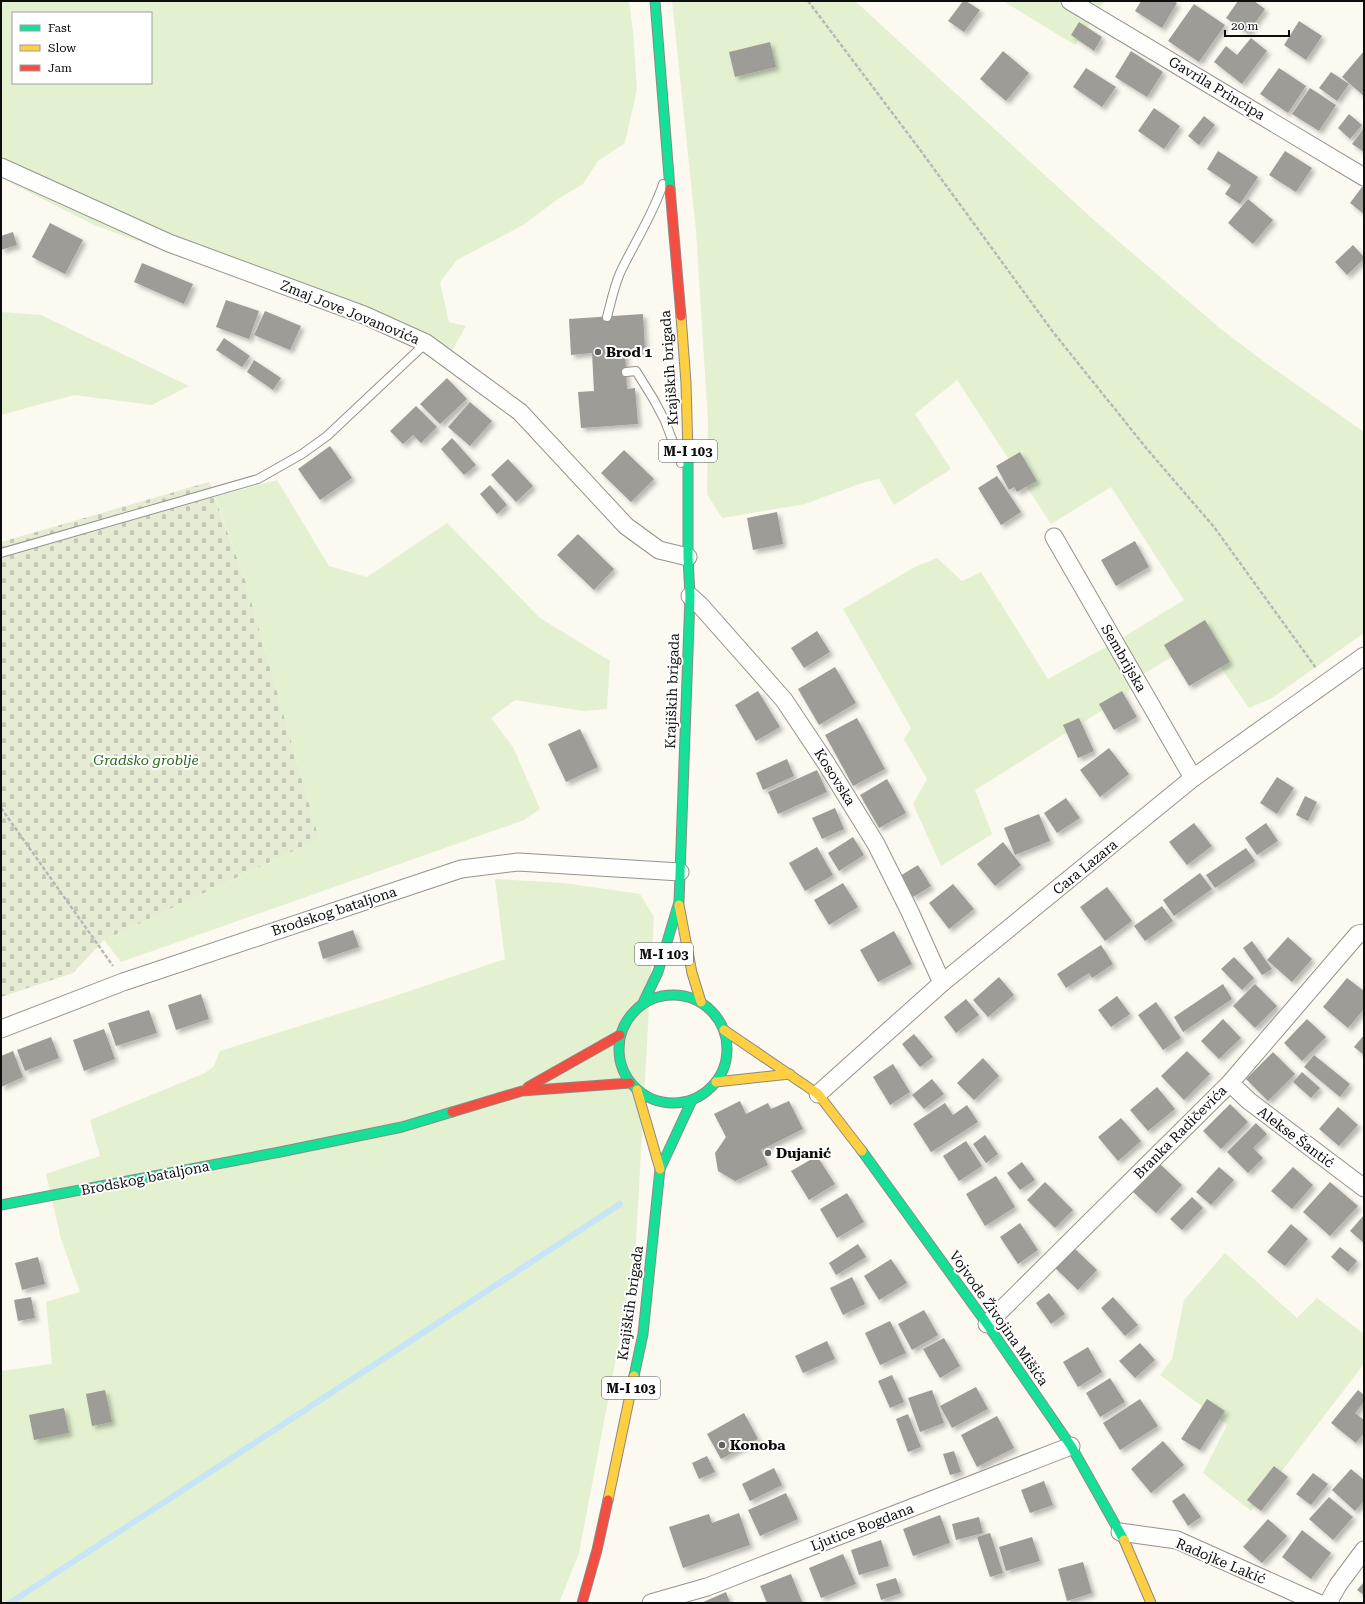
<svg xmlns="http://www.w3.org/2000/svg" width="1365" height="1604" font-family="'Roboto Serif',serif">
<defs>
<pattern id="cemetery-stones" width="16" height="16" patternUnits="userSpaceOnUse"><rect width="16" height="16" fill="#e6ecd4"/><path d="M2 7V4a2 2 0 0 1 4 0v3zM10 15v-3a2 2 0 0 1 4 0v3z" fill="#c4c9b5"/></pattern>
<filter id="shadow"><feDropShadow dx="3.5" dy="3.5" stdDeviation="2" flood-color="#0004"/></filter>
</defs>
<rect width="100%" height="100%" fill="#fbf9f0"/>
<g fill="#e3f1d0" fill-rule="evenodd">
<path d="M 1,1 L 629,1 L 633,32 L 637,89 L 625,143 L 598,161 L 583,184 L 558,199 L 523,225 L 457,260 L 440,282 L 449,322 L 466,326 L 449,356 L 94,225 L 1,178 ZM 13,13 L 151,13 L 151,83 L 13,83 Z"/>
<polygon points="672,1 855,1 1096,222 1222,330 1267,364 1364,432 1364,633 1272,698 1249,708 1201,639 1139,677 1125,696 975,790 992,834 941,866 913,804 927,779 904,739 911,728 843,609 915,567 937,558 962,581 981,572 1048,679 1117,641 1184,600 1111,487 1051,524 957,380 915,414 951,469 894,505 879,479 862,483 805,504 722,518 707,494 708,422 696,231"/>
<polygon points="1003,1 1105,1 1075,45"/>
<polygon points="1,312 41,315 189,386 152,405 74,395 1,415"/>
<polygon points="277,480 329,566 367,577 447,523 540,618 610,661 607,709 583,711 515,700 491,718 513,747 540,809 524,820 121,962 104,940 319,839 245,580 215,497"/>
<polygon points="495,879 564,883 640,894 654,917 635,1259 579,1553 559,1603 1,1603 1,1371 52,1364 46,1302 80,1292 61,1239 46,1174 100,1156 90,1120 205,1073 214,1066 220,1051 389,998 505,959"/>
<polygon points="1225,1253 1297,1318 1317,1298 1364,1334 1364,1364 1251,1511 1203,1473 1227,1425 1160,1375 1172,1359 1184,1300"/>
</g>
<polygon fill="url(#cemetery-stones)" points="209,482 245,580 319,839 104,940 73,973 1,997 1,542"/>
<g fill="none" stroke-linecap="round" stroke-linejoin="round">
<polyline stroke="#c6e5f6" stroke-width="6" points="10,1603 620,1204"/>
</g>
<g fill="#9e9c96" filter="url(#shadow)">
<polygon points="963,1 966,1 980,10 964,32 948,21"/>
<polygon points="1141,1 1173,1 1177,3 1162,28 1135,11"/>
<polygon points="1238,1 1254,1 1265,9 1248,33 1226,18"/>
<polygon points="1194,4 1225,25 1199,62 1168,41"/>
<polygon points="1299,21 1322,36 1306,60 1284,45"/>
<polygon points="1079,22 1102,37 1094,51 1071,35"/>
<polygon points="1251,38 1267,51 1242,84 1214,62 1226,46 1237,55"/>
<polygon points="770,42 776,67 735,77 729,52"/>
<polygon points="1003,51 1029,73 1006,101 980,79"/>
<polygon points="1131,51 1163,72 1147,97 1115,77"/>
<polygon points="1364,51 1364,96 1342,77"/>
<polygon points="1086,68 1116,87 1102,107 1073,87"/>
<polygon points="1279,68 1306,86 1288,113 1260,94"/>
<polygon points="1331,72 1349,84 1337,101 1319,88"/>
<polygon points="1310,88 1336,105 1319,131 1292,114"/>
<polygon points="1154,108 1180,126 1164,149 1138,131"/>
<polygon points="1349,114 1362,125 1350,139 1338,128"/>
<polygon points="1204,116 1215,125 1199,145 1188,136"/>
<polygon points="1364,128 1364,152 1352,144"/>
<polygon points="1218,151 1258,177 1240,204 1225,194 1231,185 1207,169"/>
<polygon points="1285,151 1312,168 1296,192 1269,175"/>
<polygon points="1362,187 1364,188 1364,214 1350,203"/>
<polygon points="1248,199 1273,220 1253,244 1228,223"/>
<polygon points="50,223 83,240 65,274 32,257"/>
<polygon points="13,232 17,245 1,250 1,236"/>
<polygon points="1353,245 1364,257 1364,259 1347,275 1335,262"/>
<polygon points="142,263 193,284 184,304 134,282"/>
<polygon points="226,300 259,311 249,339 216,327"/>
<polygon points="265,311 301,326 290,350 254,335"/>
<polygon points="643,314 645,350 625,352 627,389 635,388 638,424 581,428 578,392 594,391 592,353 571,355 569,319"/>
<polygon points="224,338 250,356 242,367 216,350"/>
<polygon points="254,360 281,378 273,390 247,372"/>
<polygon points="447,378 467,399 440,424 420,404"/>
<polygon points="470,402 492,421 470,446 448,427"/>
<polygon points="416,406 437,427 421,443 413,435 403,444 390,431"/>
<polygon points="452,438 476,465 464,475 441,449"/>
<polygon points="330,446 352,478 320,500 298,469"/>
<polygon points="624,450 654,479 631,502 601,473"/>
<polygon points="1020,452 1037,481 1017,492 1014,487 1009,490 996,466"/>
<polygon points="508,459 533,486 516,502 491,475"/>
<polygon points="997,476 1021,512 1001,525 978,488"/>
<polygon points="490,485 507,505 497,514 480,494"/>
<polygon points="777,512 783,544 753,550 747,518"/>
<polygon points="578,534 614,569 594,590 557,555"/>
<polygon points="1135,541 1149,567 1116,586 1101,560"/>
<polygon points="1205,620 1230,662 1189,686 1164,645"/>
<polygon points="817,631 830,652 804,668 791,648"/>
<polygon points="835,667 856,703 819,725 798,689"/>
<polygon points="758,691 780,727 756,741 735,705"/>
<polygon points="1122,691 1137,717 1114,730 1099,704"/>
<polygon points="857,718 885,769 853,786 825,735"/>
<polygon points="1079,718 1094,751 1078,758 1063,725"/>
<polygon points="580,729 598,767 566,782 548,744"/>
<polygon points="1109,748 1129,774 1100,797 1080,770"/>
<polygon points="787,759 794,776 763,790 756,773"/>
<polygon points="817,770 827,792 778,814 768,792"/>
<polygon points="1277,777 1294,788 1277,814 1260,803"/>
<polygon points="887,779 906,813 879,828 860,795"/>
<polygon points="1305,796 1317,802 1308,821 1296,815"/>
<polygon points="1066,798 1080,818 1057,833 1044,813"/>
<polygon points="835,808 844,829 822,839 812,818"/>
<polygon points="1039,814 1050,841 1015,855 1004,828"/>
<polygon points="1194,823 1212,846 1187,865 1169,842"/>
<polygon points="1266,823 1278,841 1257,855 1245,838"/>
<polygon points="853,837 864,855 839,871 828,853"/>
<polygon points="1003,842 1021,865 995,886 977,864"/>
<polygon points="817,847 833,875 805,891 789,863"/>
<polygon points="1246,848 1255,861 1215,888 1206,875"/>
<polygon points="918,865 931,886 913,897 900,876"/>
<polygon points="1200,873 1212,889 1174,916 1163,900"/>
<polygon points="843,883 858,907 829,925 814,900"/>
<polygon points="953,884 974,909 949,929 929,903"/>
<polygon points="1107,887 1132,921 1105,941 1080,907"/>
<polygon points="1162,906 1173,921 1145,941 1134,926"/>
<polygon points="353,930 359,947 323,959 318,942"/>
<polygon points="894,931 912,964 878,982 860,950"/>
<polygon points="1288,937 1312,959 1292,982 1267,960"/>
<polygon points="1252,941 1272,969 1262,975 1243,948"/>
<polygon points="1101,945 1113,964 1092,978 1089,973 1066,988 1057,974"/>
<polygon points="1234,957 1254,978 1242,990 1221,969"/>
<polygon points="999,977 1014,995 988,1017 973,1000"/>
<polygon points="1347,978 1364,991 1364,1009 1348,1028 1323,1007"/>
<polygon points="1223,984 1232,999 1183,1032 1174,1017"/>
<polygon points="1255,984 1277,1006 1255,1028 1233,1006"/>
<polygon points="201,994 209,1019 176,1030 168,1005"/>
<polygon points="1117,996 1130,1014 1111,1027 1098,1010"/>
<polygon points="966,999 979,1015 956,1033 944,1017"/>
<polygon points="1156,1002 1181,1038 1163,1050 1138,1015"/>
<polygon points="149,1010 157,1033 116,1046 108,1023"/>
<polygon points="1223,1019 1241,1038 1219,1059 1201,1041"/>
<polygon points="1307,1019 1326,1037 1302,1061 1284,1043"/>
<polygon points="104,1029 115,1059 84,1071 73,1040"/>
<polygon points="914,1034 933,1057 920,1067 902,1044"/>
<polygon points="1364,1035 1364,1055 1354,1047"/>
<polygon points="51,1037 59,1058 25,1071 17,1050"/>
<polygon points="13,1051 23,1077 1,1087 1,1056"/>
<polygon points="1187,1051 1210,1074 1184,1100 1161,1076"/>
<polygon points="1273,1052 1295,1074 1268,1101 1246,1079"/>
<polygon points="1314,1055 1350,1084 1340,1097 1304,1067"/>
<polygon points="983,1058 999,1076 974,1100 957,1083"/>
<polygon points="893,1064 910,1092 890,1105 873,1077"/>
<polygon points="1302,1072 1320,1088 1311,1098 1293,1082"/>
<polygon points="932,1079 944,1094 924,1109 912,1095"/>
<polygon points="1157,1087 1175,1109 1148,1131 1130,1110"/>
<polygon points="740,1101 746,1114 768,1103 771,1109 789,1101 803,1129 761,1150 768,1165 735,1181 718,1171 715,1153 726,1137 714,1114"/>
<polygon points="945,1103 953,1115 967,1105 978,1122 931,1152 913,1124"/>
<polygon points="1230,1104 1248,1122 1221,1149 1203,1131"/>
<polygon points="1338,1107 1358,1125 1339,1146 1319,1129"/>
<polygon points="1121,1118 1141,1141 1118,1161 1098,1137"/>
<polygon points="1256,1123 1267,1134 1253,1148 1263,1158 1248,1173 1227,1152"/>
<polygon points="985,1135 998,1154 986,1163 973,1144"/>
<polygon points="966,1141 982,1166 959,1181 943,1156"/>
<polygon points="817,1156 835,1184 809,1200 791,1171"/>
<polygon points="1022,1162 1035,1180 1020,1190 1007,1173"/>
<polygon points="1160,1164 1182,1185 1156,1213 1133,1192"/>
<polygon points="1219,1167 1234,1180 1211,1205 1196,1192"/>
<polygon points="1293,1167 1313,1185 1292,1209 1271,1191"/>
<polygon points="996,1176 1015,1207 985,1226 966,1194"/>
<polygon points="1045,1182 1073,1210 1055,1228 1027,1200"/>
<polygon points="1330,1182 1358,1206 1330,1236 1303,1212"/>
<polygon points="847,1193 864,1222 837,1238 820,1209"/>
<polygon points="1192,1197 1203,1208 1182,1230 1170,1219"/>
<polygon points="1364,1215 1364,1243 1350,1231"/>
<polygon points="1020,1223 1038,1250 1018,1264 1000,1237"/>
<polygon points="1291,1224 1308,1239 1285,1266 1267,1252"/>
<polygon points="858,1244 866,1257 836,1275 829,1263"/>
<polygon points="1073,1247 1097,1270 1078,1290 1054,1267"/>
<polygon points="1340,1247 1357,1261 1348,1272 1331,1257"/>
<polygon points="38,1257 45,1284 22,1290 15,1263"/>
<polygon points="891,1259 907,1283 879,1300 864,1276"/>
<polygon points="852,1277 865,1304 843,1315 830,1288"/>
<polygon points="1049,1293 1065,1314 1051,1324 1036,1303"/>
<polygon points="31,1297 35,1318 18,1321 14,1300"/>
<polygon points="1113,1297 1138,1325 1125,1336 1101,1308"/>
<polygon points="924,1310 938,1335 912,1350 898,1324"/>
<polygon points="890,1321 906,1353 880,1365 865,1333"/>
<polygon points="944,1338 960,1366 940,1378 923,1349"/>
<polygon points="827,1341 835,1359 803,1373 795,1356"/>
<polygon points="1140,1343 1155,1360 1135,1378 1119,1361"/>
<polygon points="1088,1347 1102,1372 1078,1387 1063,1362"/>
<polygon points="892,1375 904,1402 890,1408 878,1381"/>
<polygon points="1110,1378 1125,1402 1100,1417 1086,1393"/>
<polygon points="976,1387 988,1409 952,1428 940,1406"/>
<polygon points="105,1390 112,1422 92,1426 86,1394"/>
<polygon points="932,1390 944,1423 920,1432 908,1398"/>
<polygon points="1358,1390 1364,1395 1364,1402 1355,1413 1364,1420 1364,1433 1356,1443 1331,1423"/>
<polygon points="1140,1399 1158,1426 1120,1450 1103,1423"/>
<polygon points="1207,1399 1225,1411 1200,1450 1181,1439"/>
<polygon points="64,1408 69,1433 34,1440 29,1415"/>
<polygon points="744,1413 758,1439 721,1459 707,1434"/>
<polygon points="908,1414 921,1447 908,1452 896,1419"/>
<polygon points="997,1416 1014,1448 977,1467 961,1435"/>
<polygon points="1163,1441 1184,1465 1151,1493 1131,1469"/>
<polygon points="954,1451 961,1472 950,1475 943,1454"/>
<polygon points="707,1456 715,1472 699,1479 692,1463"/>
<polygon points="1274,1466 1288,1477 1261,1511 1247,1500"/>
<polygon points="774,1468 782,1485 750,1501 742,1484"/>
<polygon points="1351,1469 1364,1480 1364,1501 1355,1511 1332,1490"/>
<polygon points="1313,1473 1328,1484 1311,1505 1296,1494"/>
<polygon points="1044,1481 1053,1505 1030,1513 1021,1490"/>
<polygon points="786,1493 798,1519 760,1536 748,1510"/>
<polygon points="1184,1493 1201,1517 1188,1526 1172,1501"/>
<polygon points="1329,1497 1353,1517 1333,1540 1309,1519"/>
<polygon points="739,1513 750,1545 683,1568 669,1527 709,1514 712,1523"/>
<polygon points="940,1515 950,1543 913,1556 903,1529"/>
<polygon points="979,1517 983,1533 956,1540 952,1524"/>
<polygon points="1268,1519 1287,1536 1262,1563 1243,1547"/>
<polygon points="1302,1530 1331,1553 1311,1579 1282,1557"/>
<polygon points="990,1533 1003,1573 990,1577 977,1537"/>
<polygon points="1032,1537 1040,1561 1006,1571 999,1547"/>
<polygon points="881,1540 889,1566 859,1575 851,1550"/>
<polygon points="843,1554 856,1584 821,1598 809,1568"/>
<polygon points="1083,1562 1092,1593 1067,1601 1058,1569"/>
<polygon points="791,1574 802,1602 767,1603 760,1586"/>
<polygon points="896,1578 901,1593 881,1600 876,1584"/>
<polygon points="1364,1582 1364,1595 1357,1590"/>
<polygon points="726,1592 730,1603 701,1603"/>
</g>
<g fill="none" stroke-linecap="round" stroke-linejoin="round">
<g stroke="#94938f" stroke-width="10">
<g id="lane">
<path d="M 607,317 C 611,302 614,287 620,273 C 634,243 653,215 663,184"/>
<polyline points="626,372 636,371 654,400 665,421 681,463"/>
<polyline points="1,553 258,479 302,454 327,436 426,343"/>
</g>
</g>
<g stroke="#94938f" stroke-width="19">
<g id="street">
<polyline points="1070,1 1364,177"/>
<polyline points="1,167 169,243 364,315 426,343 520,412 626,526 659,550 688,557"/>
<polyline points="1054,537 1193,778"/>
<polyline points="690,596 700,605 784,700 826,763 876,844 910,912 942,983"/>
<polyline points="1,1029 123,982 461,869 518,862 680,872"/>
<polyline points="1230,1083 1249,1101 1364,1188"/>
<polyline points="818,1094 942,983 1193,778 1364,656"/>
<polyline points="987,1324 1230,1083 1358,934 1364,933"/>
<polyline points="1120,1532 1177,1540 1318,1603"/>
<polyline points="651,1603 707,1587 1071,1446"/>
<polyline points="1328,1603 1338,1585 1364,1550"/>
</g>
</g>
<g stroke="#8b8a86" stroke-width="11">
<g id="fast">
<polyline points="655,1 670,189"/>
<circle cx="673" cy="1049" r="54"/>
<polyline points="643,1003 658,972 679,902 690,596 688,557 688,453"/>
<polyline points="862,1151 987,1324 1071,1446 1124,1540"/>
<polyline points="1,1205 280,1152 402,1127 452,1112"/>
<polyline points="634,1376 643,1334 660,1169 692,1100"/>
</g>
</g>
<g stroke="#8b8a86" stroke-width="11">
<g id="slow">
<polyline points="681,316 686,383 688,453"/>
<polyline points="679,905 692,973 701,1002"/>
<polyline points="724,1030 818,1094 862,1151"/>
<polyline points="716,1082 790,1074"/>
<polyline points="637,1090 660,1169"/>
<polyline points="608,1500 634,1376"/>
<polyline points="1124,1540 1151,1603"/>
</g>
</g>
<g stroke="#8b8a86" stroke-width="11">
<g id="jam">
<polyline points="670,189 681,316"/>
<polyline points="528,1087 620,1035"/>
<polyline points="452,1112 522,1091 630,1083"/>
<polyline points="582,1603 597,1550 608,1500"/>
</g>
</g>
<g stroke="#b8b8b6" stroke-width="2.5" stroke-dasharray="4 2" stroke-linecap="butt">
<polyline points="808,1 918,147 1053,332 1147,449 1214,527 1316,668"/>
<polyline points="1,808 113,966"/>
</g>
<use href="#lane" stroke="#fefefd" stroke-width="8"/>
<use href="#street" stroke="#fefefd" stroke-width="17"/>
<use href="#fast" stroke="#16e098" stroke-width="9"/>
<use href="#slow" stroke="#ffcf43" stroke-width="9"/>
<use href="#jam" stroke="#f24e42" stroke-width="9"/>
</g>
<g fill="#60605c" stroke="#fff" stroke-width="1.5">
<circle cx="598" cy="352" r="4"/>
<circle cx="768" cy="1153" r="4"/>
<circle cx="722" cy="1445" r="4"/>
</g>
<g text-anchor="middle" stroke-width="4" stroke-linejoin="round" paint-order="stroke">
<g fill="#fff" stroke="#565656" stroke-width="1">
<rect x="659" y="440" width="58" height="22" rx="3"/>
<rect x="635" y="943" width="58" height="22" rx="3"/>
<rect x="602" y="1377" width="58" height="22" rx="3"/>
</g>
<g font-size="13" font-weight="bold" fill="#0d0d0d">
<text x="688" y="456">M-I 103</text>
<text x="664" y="959">M-I 103</text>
<text x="631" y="1393">M-I 103</text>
</g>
<g font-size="14" fill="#0d0d0d" stroke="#fff">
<text transform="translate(1217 88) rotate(31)" y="5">Gavrila Principa</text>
<text transform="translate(350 312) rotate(22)" y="5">Zmaj Jove Jovanovića</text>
<text transform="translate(669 368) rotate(-94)" y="5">Krajiških brigada</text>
<text transform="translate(1124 658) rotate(60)" y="5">Sembrijska</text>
<text transform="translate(672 691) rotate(-88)" y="5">Krajiških brigada</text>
<text transform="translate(835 777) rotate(58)" y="5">Kosovska</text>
<text transform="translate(1085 867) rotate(-39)" y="5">Cara Lazara</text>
<text transform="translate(334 911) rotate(-18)" y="5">Brodskog bataljona</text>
<text transform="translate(1180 1132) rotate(-45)" y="5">Branka Radičevića</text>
<text transform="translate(1296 1137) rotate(37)" y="5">Alekse Šantić</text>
<text transform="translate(145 1178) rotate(-11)" y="5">Brodskog bataljona</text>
<text transform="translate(630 1303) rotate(-82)" y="5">Krajiških brigada</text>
<text transform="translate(999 1318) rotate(55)" y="5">Vojvode Živojina Mišića</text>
<text transform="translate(862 1527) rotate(-21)" y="5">Ljutice Bogdana</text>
<text transform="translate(1221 1561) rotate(23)" y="5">Radojke Lakić</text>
</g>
<g font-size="14" font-weight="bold" fill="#0d0d0d" stroke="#fff" text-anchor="start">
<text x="606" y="357">Brod 1</text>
<text x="776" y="1158">Dujanić</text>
<text x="730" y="1450">Konoba</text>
</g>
<g font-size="14" font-style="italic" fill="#29671b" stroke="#fff">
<text x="146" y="765">Gradsko groblje</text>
</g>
</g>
<rect width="1365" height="1604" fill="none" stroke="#0d0d0d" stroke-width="4"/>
<rect x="12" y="12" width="140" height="72" fill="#ffffff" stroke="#9e9e9e"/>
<rect x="20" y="25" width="20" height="6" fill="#16e098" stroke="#9e9e9e"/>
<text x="48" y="32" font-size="12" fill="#0d0d0d">Fast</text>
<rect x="20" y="45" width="20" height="6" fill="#ffcf43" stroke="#9e9e9e"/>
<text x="48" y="52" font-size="12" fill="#0d0d0d">Slow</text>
<rect x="20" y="65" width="20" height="6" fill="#f24e42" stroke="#9e9e9e"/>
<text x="48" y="72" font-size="12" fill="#0d0d0d">Jam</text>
<path d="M1225 30v6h64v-6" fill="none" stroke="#0d0d0d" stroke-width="2"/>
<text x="1231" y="30" font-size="12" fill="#0d0d0d" stroke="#ffffff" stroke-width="3" paint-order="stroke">20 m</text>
</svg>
